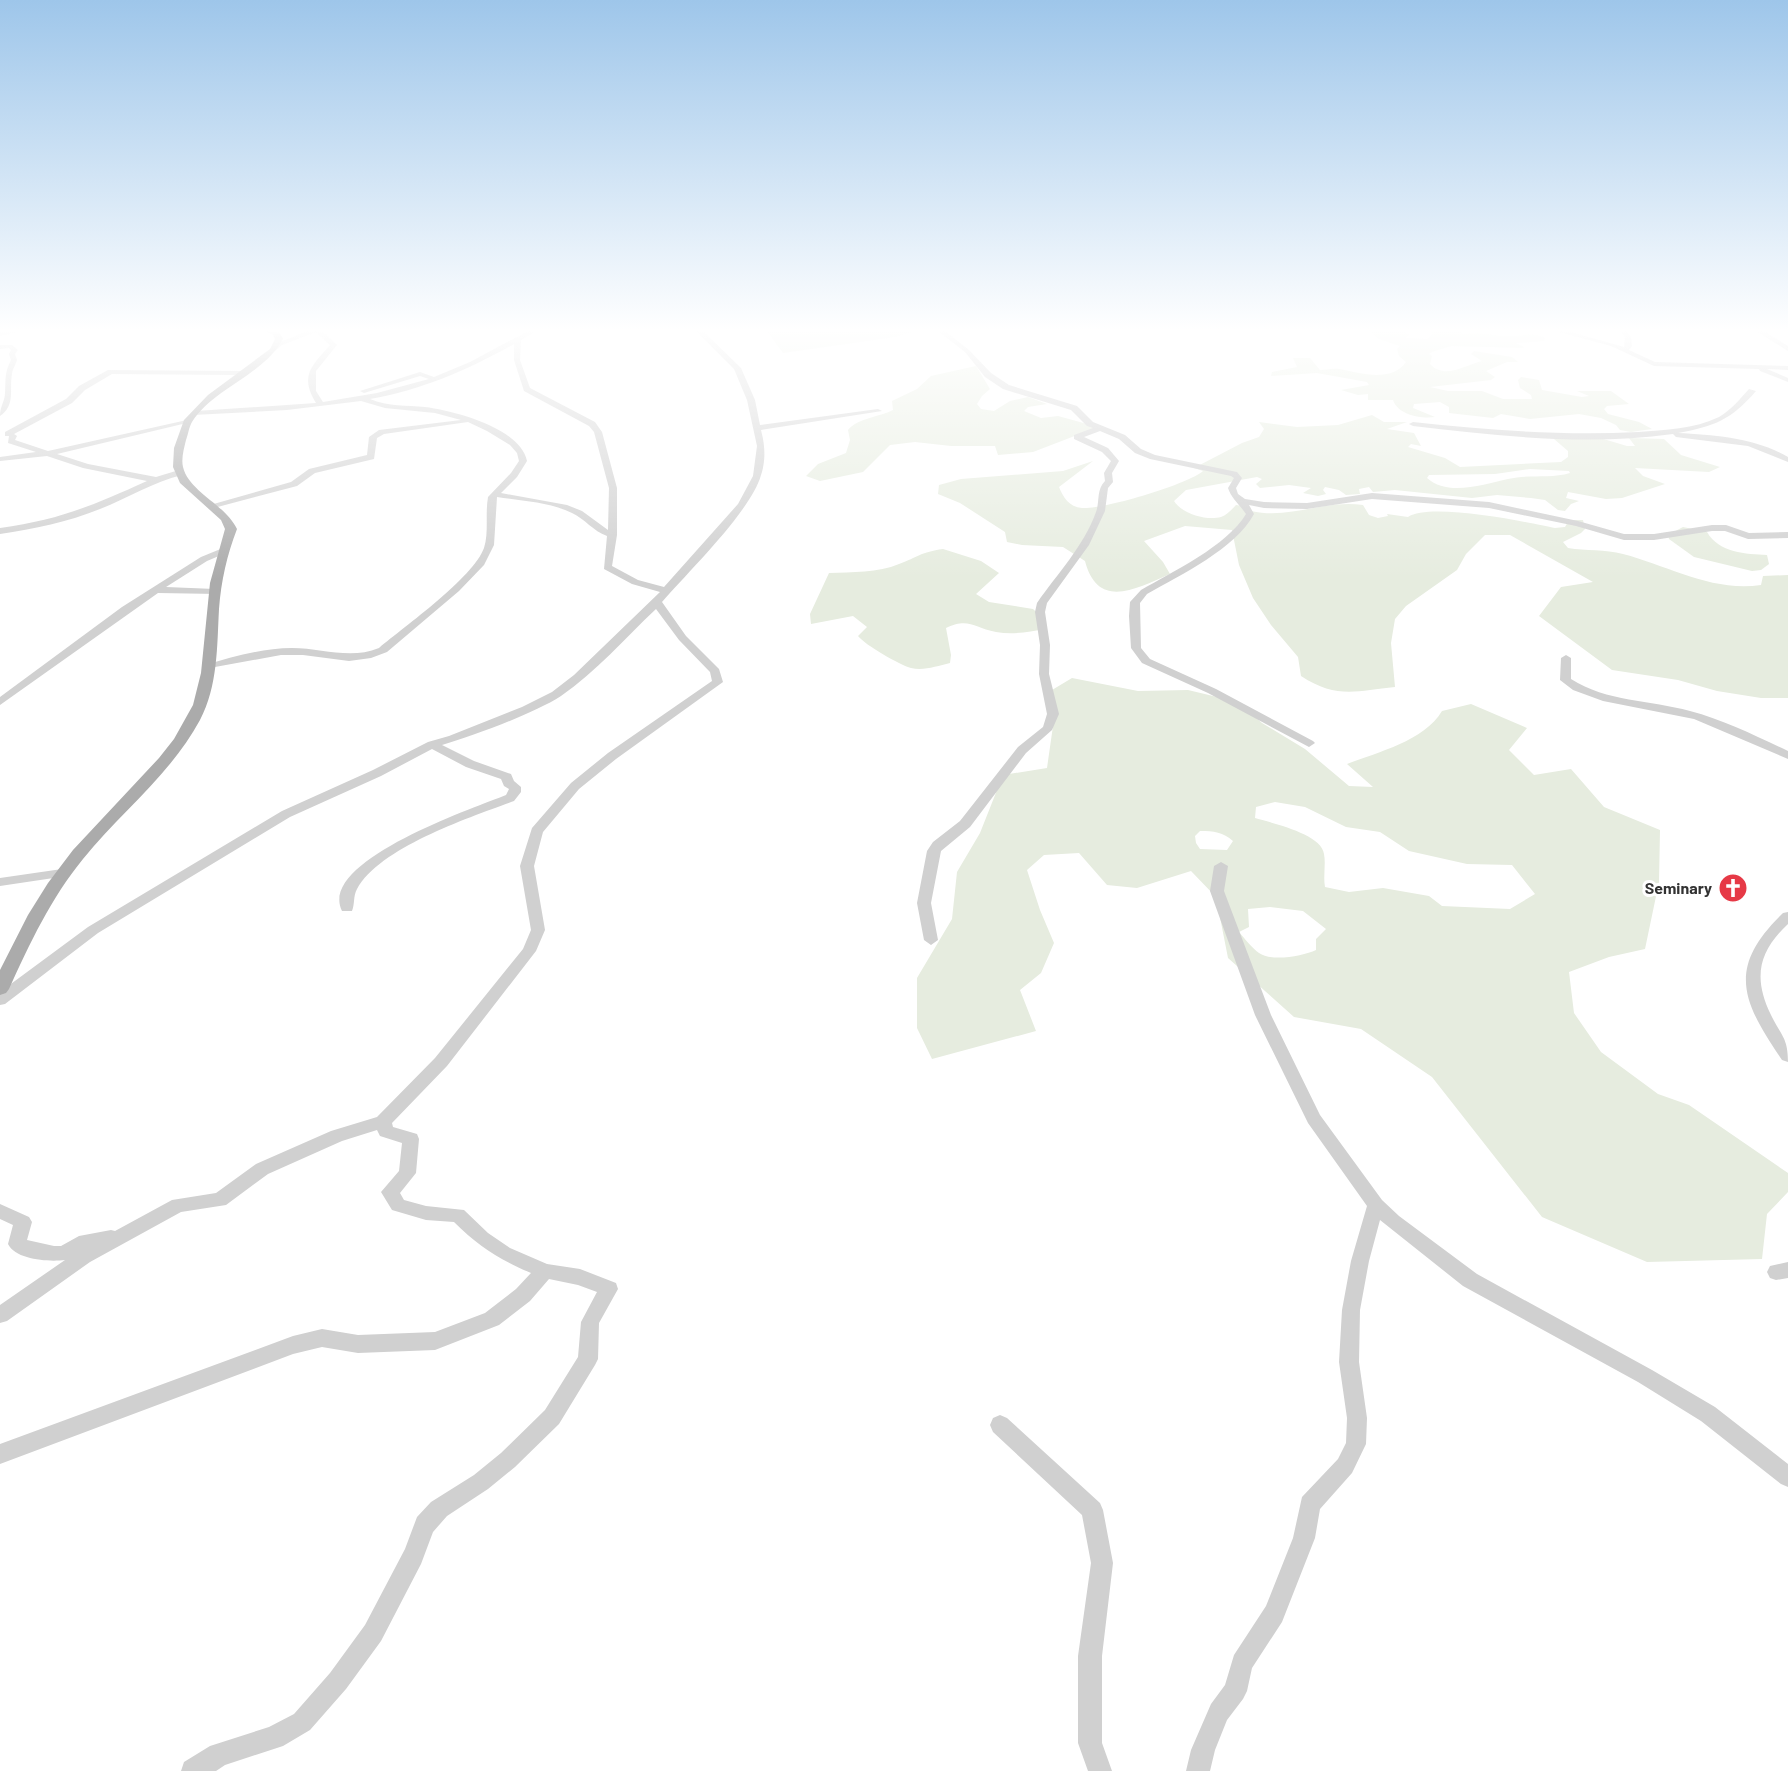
<svg xmlns="http://www.w3.org/2000/svg" width="1788" height="1771" font-family="Barlow,sans-serif">
<rect width="100%" height="100%" fill="#fff"/>
<g fill="#e6ecdf" fill-rule="evenodd">
<polygon points="767,331 913,331 913,332 895,337 783,353"/>
<path d="M 1370,331 L 1404,331 L 1410,335 L 1405,338 L 1427,339 L 1433,333 L 1431,331 L 1457,331 L 1464,334 C 1479,330 1492,336 1507,336 C 1522,337 1531,331 1545,338 L 1544,341 L 1516,343 L 1524,347 L 1522,348 L 1451,346 L 1432,352 L 1429,354 L 1432,356 L 1430,364 C 1445,380 1465,365 1482,361 L 1471,354 L 1474,351 L 1512,357 L 1518,362 L 1507,362 L 1486,371 L 1495,377 L 1491,380 L 1430,387 L 1448,391 L 1482,391 L 1503,399 L 1532,399 L 1531,395 L 1520,388 L 1518,380 L 1521,377 L 1539,380 L 1542,390 L 1582,397 L 1589,396 L 1577,391 L 1611,391 L 1629,404 L 1607,406 L 1604,409 L 1608,414 L 1639,422 L 1652,429 L 1631,432 L 1620,430 L 1616,425 L 1601,418 L 1579,414 L 1530,419 L 1501,414 L 1493,418 L 1449,413 L 1449,407 L 1440,402 L 1414,404 L 1413,408 L 1435,417 C 1421,419 1398,415 1393,400 L 1368,400 L 1368,394 L 1358,395 L 1341,390 L 1369,385 L 1367,382 L 1317,373 L 1271,376 L 1272,372 L 1297,367 L 1293,358 L 1310,358 L 1320,370 C 1326,370 1333,368 1339,369 C 1360,373 1391,383 1406,362 L 1399,356 L 1397,349 L 1400,346 L 1379,339 Z"/>
<path d="M 976,366 L 990,389 L 982,396 L 977,404 L 981,409 L 994,411 L 1010,401 L 1028,397 L 1047,404 L 1028,407 L 1024,411 L 1041,418 L 1058,416 L 1098,427 L 1033,452 L 998,455 L 995,446 L 951,446 L 915,442 L 890,445 L 863,472 L 820,481 L 806,476 L 818,464 L 846,453 L 850,440 L 848,430 C 858,418 879,417 893,410 L 892,401 L 917,389 L 931,376 Z"/>
<path d="M 1372,415 L 1384,422 L 1407,422 L 1387,429 L 1414,433 L 1421,446 L 1411,444 L 1408,447 L 1445,458 L 1460,467 L 1561,462 L 1568,457 L 1568,451 L 1547,433 L 1590,435 L 1627,446 L 1635,446 L 1629,438 L 1664,439 L 1681,455 L 1720,467 L 1709,472 L 1635,468 L 1643,476 L 1665,484 L 1622,498 L 1606,499 L 1568,492 L 1566,498 L 1579,501 L 1571,504 L 1565,511 L 1558,510 L 1545,500 L 1531,498 L 1497,495 L 1472,498 L 1395,490 L 1373,492 L 1369,487 L 1359,489 L 1360,494 L 1346,495 L 1339,490 L 1325,487 L 1323,490 L 1326,494 L 1318,496 L 1303,493 L 1311,488 L 1289,485 L 1260,488 L 1256,484 L 1262,479 L 1257,477 L 1186,490 L 1174,501 C 1182,514 1207,521 1221,517 C 1227,515 1232,509 1236,505 L 1250,507 L 1251,511 C 1290,520 1324,499 1363,505 L 1369,515 L 1378,518 L 1388,516 L 1387,514 L 1408,517 C 1430,502 1527,522 1555,528 L 1565,527 L 1568,522 L 1566,520 L 1583,520 L 1585,529 L 1581,533 L 1563,542 L 1568,548 C 1586,551 1605,549 1623,554 C 1669,566 1711,592 1761,585 L 1763,576 L 1788,575 L 1788,698 L 1761,698 L 1717,691 L 1678,680 L 1612,670 L 1539,616 L 1561,587 L 1593,582 L 1510,535 L 1485,535 L 1466,554 L 1457,570 L 1406,606 L 1395,619 L 1391,643 L 1395,687 C 1356,691 1336,699 1301,676 L 1298,657 L 1271,625 L 1253,598 L 1239,565 L 1232,530 L 1185,526 L 1144,541 L 1163,562 L 1170,574 C 1137,588 1098,611 1085,561 L 1063,547 L 1022,545 L 1007,542 L 1005,532 L 960,503 L 938,494 L 939,485 L 961,479 L 1063,471 L 1093,461 L 1059,487 C 1063,497 1069,507 1082,508 C 1102,510 1189,484 1203,471 L 1194,468 L 1242,443 L 1259,437 L 1264,429 L 1259,422 L 1297,427 L 1338,425 ZM 1530,469 L 1569,471 L 1570,473 C 1550,479 1529,474 1508,479 C 1484,484 1448,497 1427,478 L 1429,475 L 1495,474 Z"/>
<path d="M 1683,527 L 1707,532 C 1719,553 1746,554 1767,555 L 1769,564 L 1761,570 L 1752,571 L 1694,557 L 1669,539 L 1668,535 Z"/>
<path d="M 943,549 L 981,561 L 999,573 L 976,594 L 989,602 L 1033,609 L 1046,621 L 1045,629 C 1029,632 1013,635 996,632 C 974,628 969,617 946,628 L 951,655 L 950,663 C 937,666 924,671 911,668 C 900,665 865,645 858,636 L 867,627 L 853,616 L 811,624 L 810,614 L 829,573 C 852,572 878,573 899,564 C 918,557 921,552 943,549 Z"/>
<path d="M 1072,678 L 1138,691 L 1188,690 L 1238,702 L 1262,723 L 1305,749 L 1349,786 L 1373,787 L 1347,764 C 1378,752 1424,741 1442,711 L 1471,704 L 1527,728 L 1509,750 L 1534,775 L 1571,769 L 1604,807 L 1660,830 L 1659,882 L 1645,949 L 1609,957 L 1569,972 L 1574,1013 L 1601,1052 L 1658,1094 L 1689,1105 L 1788,1173 L 1788,1192 L 1767,1214 L 1762,1259 L 1647,1262 L 1542,1217 L 1432,1077 L 1361,1029 L 1294,1017 L 1228,958 L 1216,897 L 1191,871 L 1137,888 L 1107,885 L 1079,853 L 1044,855 L 1027,870 L 1040,910 L 1054,943 L 1041,973 L 1020,990 L 1036,1031 L 932,1059 L 917,1028 L 917,978 L 952,919 L 957,872 L 980,833 L 1003,775 L 1047,768 L 1055,712 L 1052,690 ZM 1275,802 L 1305,807 L 1346,827 L 1380,832 L 1409,851 L 1467,864 L 1512,865 L 1535,894 L 1510,909 L 1442,906 L 1429,896 L 1383,888 L 1349,892 L 1325,887 C 1323,876 1326,864 1324,854 C 1322,834 1272,823 1255,818 L 1256,807 ZM 1200,831 C 1214,831 1223,832 1233,841 L 1227,850 L 1200,849 L 1196,843 L 1195,836 ZM 1270,907 L 1303,911 L 1326,929 L 1316,939 L 1316,950 C 1303,956 1272,962 1259,953 C 1252,948 1245,939 1239,932 L 1249,927 L 1248,909 Z"/>
</g>
<g fill="none" stroke-linecap="round" stroke-linejoin="round">
<g fill="#d0d0d0" fill-rule="evenodd">
<polygon points="18,331 17,332 0,336 0,332"/>
<path d="M 307,331 L 322,331 L 337,345 L 316,371 L 316,391 L 323,402 L 377,393 L 429,379 L 420,376 L 364,393 L 360,391 L 420,372 L 434,377 L 470,362 L 528,331 L 536,331 L 521,340 L 520,360 L 530,388 L 595,422 L 602,432 L 617,488 L 617,535 L 612,566 L 638,580 L 664,587 L 738,504 L 753,476 L 757,446 L 747,400 L 734,369 L 696,331 L 703,331 L 741,368 L 755,400 L 760,425 L 878,409 L 882,411 L 761,430 C 765,445 766,460 761,475 C 751,511 688,572 662,602 L 686,636 L 719,669 L 723,682 L 616,759 L 579,789 L 543,832 L 534,866 L 545,930 L 536,951 L 447,1066 L 392,1123 L 393,1127 L 417,1134 L 419,1139 L 416,1173 L 400,1193 L 404,1200 L 426,1206 L 464,1210 L 488,1233 L 510,1248 L 547,1264 L 580,1269 L 616,1283 L 618,1289 L 599,1323 L 598,1359 L 595,1365 L 559,1424 L 515,1467 L 488,1489 L 447,1516 L 433,1532 L 421,1564 L 381,1641 L 346,1689 L 310,1730 L 283,1746 L 225,1765 L 216,1771 L 181,1771 L 184,1762 L 210,1746 L 269,1727 L 294,1714 L 330,1673 L 365,1625 L 405,1549 L 417,1517 L 431,1502 L 474,1475 L 501,1453 L 545,1410 L 578,1357 L 581,1322 L 597,1292 L 578,1285 L 549,1279 L 530,1301 L 499,1325 L 435,1350 L 358,1353 L 322,1347 L 293,1354 L 0,1464 L 0,1444 L 293,1336 L 322,1329 L 358,1335 L 435,1332 L 485,1313 L 516,1289 L 531,1273 C 499,1259 479,1247 454,1222 L 426,1220 L 392,1210 L 381,1192 L 399,1171 L 402,1143 L 380,1136 L 377,1130 L 342,1141 L 268,1174 L 226,1205 L 181,1212 L 90,1262 L 7,1321 L 0,1323 L 0,1305 L 65,1260 C 49,1262 16,1260 8,1244 L 13,1225 L 0,1219 L 0,1204 L 29,1217 L 32,1222 L 27,1240 L 54,1246 L 61,1246 L 79,1236 L 111,1230 L 115,1231 L 172,1200 L 216,1193 L 256,1164 L 331,1131 L 377,1117 L 435,1058 L 523,949 L 531,930 L 520,866 L 532,828 L 571,783 L 608,753 L 712,681 L 710,672 L 679,640 L 656,609 C 625,638 596,672 561,696 C 533,714 475,735 442,745 L 474,761 L 511,774 L 514,781 L 521,787 L 521,792 L 514,801 C 471,817 380,847 357,889 C 353,896 355,904 352,911 L 342,911 C 317,861 474,808 506,795 L 509,789 L 504,786 L 501,779 L 466,767 L 432,749 L 381,776 L 290,817 L 98,933 L 5,1004 L 0,1005 L 0,992 L 88,927 L 282,811 L 373,770 L 428,742 L 449,736 L 522,707 L 552,692 L 574,675 L 660,592 L 632,584 L 604,569 L 607,536 C 593,531 585,519 572,513 C 549,502 522,501 497,497 L 494,545 L 484,565 L 459,591 L 387,652 L 371,658 L 349,661 L 303,655 L 281,655 L 204,669 L 204,665 C 233,657 262,648 292,648 C 322,648 350,660 379,648 C 405,626 473,578 484,548 C 489,532 485,514 488,497 L 511,473 L 519,461 L 517,453 L 510,445 L 487,431 L 468,422 L 384,434 L 377,438 L 374,459 L 315,473 L 297,486 L 210,509 L 210,505 L 291,482 L 309,469 L 367,455 L 369,437 L 379,430 L 461,420 L 435,413 L 385,408 L 361,401 L 287,410 L 193,415 L 193,411 L 196,411 L 316,403 C 299,375 312,366 330,345 L 316,332 L 282,345 L 275,351 L 270,350 L 278,343 ZM 514,344 L 514,360 L 524,391 L 589,426 L 594,432 L 609,488 L 608,530 L 582,511 L 567,505 L 501,493 L 517,477 L 527,461 C 520,428 455,411 425,407 C 407,405 388,407 370,399 C 422,390 469,369 514,344 Z"/>
<path d="M 938,331 L 945,331 L 969,350 L 991,373 L 1009,385 L 1077,406 L 1093,422 L 1125,435 L 1141,449 L 1155,455 L 1237,472 L 1242,478 L 1236,488 L 1238,494 L 1245,499 L 1264,502 L 1307,503 L 1372,493 L 1489,502 L 1578,521 L 1624,534 L 1654,534 L 1712,525 L 1726,525 L 1749,533 L 1788,532 L 1788,538 L 1748,539 L 1725,531 L 1712,531 L 1654,540 L 1624,540 L 1576,526 L 1489,508 L 1372,499 L 1307,509 L 1264,508 L 1249,505 L 1254,514 C 1235,549 1182,574 1147,594 L 1140,603 L 1141,648 L 1150,659 L 1216,689 L 1313,741 L 1315,743 L 1309,747 L 1208,693 L 1142,663 L 1131,648 L 1129,616 L 1130,602 L 1141,590 C 1172,572 1227,546 1246,514 C 1240,505 1231,498 1228,488 L 1234,478 L 1231,476 L 1150,459 L 1135,453 L 1119,439 L 1100,431 L 1084,437 L 1108,448 L 1119,461 L 1112,473 L 1113,482 L 1108,488 L 1105,511 L 1089,545 L 1047,603 L 1045,612 L 1050,645 L 1049,674 L 1059,714 L 1052,730 L 1026,753 L 970,827 L 941,851 L 931,903 L 938,940 L 931,945 L 924,940 L 917,903 L 927,851 L 933,842 L 960,821 L 1018,747 L 1043,727 L 1047,714 L 1039,674 L 1040,645 L 1035,612 L 1037,603 C 1057,574 1084,546 1096,512 C 1100,502 1096,490 1105,481 L 1104,473 L 1111,461 L 1102,452 L 1074,439 L 1074,435 L 1093,428 L 1087,426 L 1071,410 L 1003,389 L 985,377 L 965,352 Z"/>
<polygon points="1555,331 1567,331 1624,347 1625,337 1620,331 1627,331 1631,337 1632,346 1629,350 1655,362 1788,366 1788,370 1767,369 1788,378 1788,382 1760,371 1759,369 1654,366 1611,346"/>
<polygon points="1756,331 1764,331 1788,346 1788,351"/>
<path d="M 0,345 L 12,345 L 18,350 L 15,354 L 17,360 C 16,364 12,370 12,374 C 9,390 16,405 0,416 C 0,406 5,401 5,393 C 6,379 4,374 11,360 L 9,354 L 11,350 L 9,348 L 0,349 Z"/>
<path d="M 108,370 L 241,371 L 245,373 L 241,375 L 112,374 L 85,390 L 72,403 L 14,434 L 17,436 L 15,440 L 48,451 L 187,420 L 191,422 L 57,454 L 88,464 L 156,477 L 179,470 L 183,473 L 182,475 C 153,482 128,498 100,509 C 68,522 34,529 0,534 L 0,528 C 59,520 94,505 147,481 L 83,468 L 47,456 L 0,461 L 0,457 L 36,452 L 8,443 L 9,436 L 5,436 L 5,432 L 66,399 L 79,386 Z"/>
<path d="M 1749,389 L 1756,391 C 1731,420 1715,426 1678,433 C 1715,435 1756,438 1788,457 L 1788,462 L 1748,446 L 1676,437 L 1673,434 C 1587,446 1498,436 1413,426 L 1409,424 L 1413,422 C 1488,430 1562,436 1638,432 C 1665,430 1694,429 1719,417 C 1731,410 1740,399 1749,389 Z"/>
<polygon points="223,548 226,549 226,553 207,561 166,587 215,589 220,592 218,594 158,593 0,705 0,697 122,607 201,557"/>
<path d="M 1566,655 L 1571,658 L 1571,679 C 1607,702 1650,700 1690,711 C 1724,720 1756,736 1788,751 L 1788,759 L 1694,719 L 1603,701 L 1573,690 L 1560,680 L 1561,658 Z"/>
<polygon points="1221,862 1228,866 1224,891 1271,1015 1320,1115 1382,1200 1399,1216 1477,1274 1652,1370 1715,1407 1788,1464 1788,1487 1781,1484 1701,1421 1638,1382 1463,1286 1380,1220 1369,1261 1360,1310 1359,1362 1367,1418 1366,1444 1352,1473 1320,1509 1315,1538 1282,1622 1252,1668 1247,1691 1243,1699 1227,1720 1215,1750 1210,1771 1186,1771 1191,1750 1211,1704 1225,1685 1234,1655 1266,1606 1293,1538 1302,1497 1338,1459 1346,1443 1347,1418 1339,1362 1342,1310 1351,1261 1367,1206 1308,1123 1255,1015 1210,891 1214,866"/>
<polygon points="62,869 69,873 67,876 0,886 0,878"/>
<path d="M 1788,912 L 1788,924 C 1758,952 1753,978 1771,1015 C 1781,1036 1788,1037 1788,1062 L 1782,1060 C 1742,1001 1726,968 1783,913 Z"/>
<polygon points="1788,1262 1788,1278 1776,1280 1770,1278 1767,1272 1770,1266"/>
<polygon points="1000,1415 1007,1418 1100,1503 1103,1510 1113,1563 1102,1656 1102,1743 1112,1771 1088,1771 1078,1743 1078,1656 1091,1563 1082,1515 993,1432 990,1425 993,1418"/>
</g>
<path fill="#ababab" fill-rule="evenodd" d="M 265,331 L 280,333 L 283,339 C 264,375 214,387 192,422 C 189,427 188,435 186,440 C 184,448 181,459 183,467 C 189,492 225,504 237,529 C 227,555 221,581 219,609 C 217,646 218,686 200,720 C 171,774 121,812 83,859 C 51,898 30,943 9,989 L 6,993 L 0,995 L 0,970 L 28,915 L 48,883 L 73,850 L 159,758 L 174,739 L 193,705 L 201,673 L 210,583 L 225,529 L 221,520 L 180,483 L 173,467 L 174,448 L 184,420 L 208,395 L 270,349 L 275,339 L 273,335 Z"/>
</g>
<linearGradient id="sky" x2="0" y2="1"><stop stop-color="#9ec6ea"/><stop offset="0.57" stop-color="#fff"/><stop offset="1" stop-color="#fff" stop-opacity="0"/></linearGradient>
<rect width="1788" height="579" fill="url(#sky)"/>
<defs>
<g id="church-disc" transform="scale(1.5)"><circle r="9.5" fill="#e63946" stroke="#fff"/><path d="M-1.2-6h2.4v3.5h3.3v2.4h-3.3V6h-2.4V-.1h-3.3v-2.4h3.3Z" fill="#fff"/></g>
</defs>
<g fill-rule="evenodd">
<use href="#church-disc" x="1733" y="888"/>
</g>
<g text-anchor="middle" stroke-width="6" stroke-linejoin="round" paint-order="stroke">
<g font-size="16" font-weight="bold" fill="#333" stroke="#fff" text-anchor="end">
<text x="1712" y="894">Seminary</text>
</g>
</g>
</svg>
